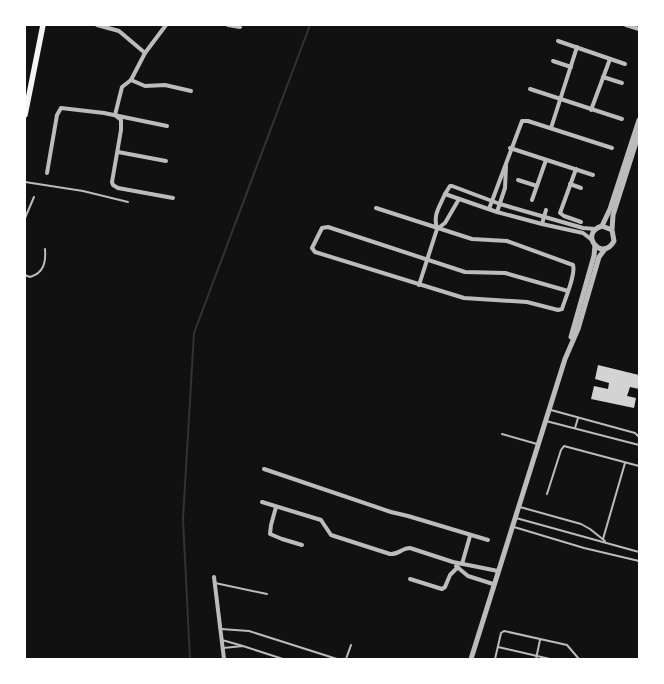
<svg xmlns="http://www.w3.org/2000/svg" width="664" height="684" font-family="'Asap Condensed',sans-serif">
<rect width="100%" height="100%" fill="#111"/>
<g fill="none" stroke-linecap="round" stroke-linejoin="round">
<polyline stroke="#333" stroke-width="2" points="190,659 183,519 194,333 310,25"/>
</g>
<polygon fill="#d3d3d3" points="598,365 639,375 639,389 630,387 627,396 636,398 634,408 591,399 594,386 608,389 609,383 595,379"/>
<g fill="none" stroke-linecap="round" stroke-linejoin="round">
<g stroke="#bcbcbc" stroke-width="2">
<polyline points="25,182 83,191 128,202"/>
<polyline points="25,218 34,197"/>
<polyline points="25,237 25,241"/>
<path d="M 25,275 L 30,277 C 44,273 46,262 45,249"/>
<polyline points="551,410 635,433 639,437"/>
<polyline points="546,421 639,445"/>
<polyline points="575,428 578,418"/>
<polyline points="502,434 537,444"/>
<polyline points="547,494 561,450 564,446 639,466"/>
<polyline points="520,507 581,524 590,529 605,541"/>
<polyline points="516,518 639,552"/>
<polyline points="514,527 584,548 639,561"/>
<polyline points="603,539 625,463"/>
<polyline points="215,583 267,594"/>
<polyline points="221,629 249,631 337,659"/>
<polyline points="222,640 243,646"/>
<polyline points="498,647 550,659"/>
<polyline points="223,648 243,646 283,659"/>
<polyline points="346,659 351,645"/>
<polyline points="495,659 501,633 504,631 567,645 579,659"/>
<polyline points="536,659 540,640"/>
</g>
<g stroke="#bcbcbc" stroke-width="4">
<polyline points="97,25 119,31 145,53"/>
<polyline points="166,25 145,53 131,80 122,87 115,115 121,120 121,130 112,182 113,185 118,188 173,198"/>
<polyline points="228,25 240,27"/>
<polyline points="626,25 639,29"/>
<polyline points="558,41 625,64"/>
<polyline points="553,61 571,67"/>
<polyline points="603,77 622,83"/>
<polyline points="131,80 145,86 165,85 191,91"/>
<polyline points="530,89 622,119"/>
<polyline points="591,110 610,59"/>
<polyline points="551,128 577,47"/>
<polyline points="510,148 593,175"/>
<polyline points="118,152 166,161"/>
<polyline points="576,169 560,213 564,216 581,222"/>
<polyline points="47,173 57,115 61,108 104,113 167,126"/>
<polyline points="518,180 537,186"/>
<polyline points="570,184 581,188"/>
<path d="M 445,194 C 439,208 433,214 437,229 L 445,223 L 459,199"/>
<polyline points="532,200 546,160"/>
<path d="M 376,208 L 472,239 L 507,241 L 573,265 C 576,274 565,299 562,309 L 558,310 L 527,302 L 464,298 L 315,252 L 312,248 L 322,228 L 328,227 L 465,272 L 505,273 L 568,291"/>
<polyline points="489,209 522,121 528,121 612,148"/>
<polyline points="497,212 505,188 506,166"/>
<polyline points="542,224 546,210"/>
<polyline points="592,240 583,233 542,224 497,212 445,194 450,186 452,186 500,204 583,228 595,229"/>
<polyline points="419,285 437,229"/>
<polyline points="264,469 391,512 408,516 488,540"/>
<path d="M 262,502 L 321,520 L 331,535 L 390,554 C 398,555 402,548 410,548 L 453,562 L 498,571"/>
<polyline points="276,507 271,525 270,534 282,539 302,545"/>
<polyline points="462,564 470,536"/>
<polyline points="456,566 468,576 493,584"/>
<polyline points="214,577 224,659"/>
<polyline points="410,579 442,589 445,587 450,575 458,567"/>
</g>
<g stroke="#bcbcbc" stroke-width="5">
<polyline points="602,226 610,209 639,120"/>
<path d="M 612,230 L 602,226 C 578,233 602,263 614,241 L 612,230 L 613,215 L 639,133"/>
<polyline points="571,337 594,256 595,245"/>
<polyline points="471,659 565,359 578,329 599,257 605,249"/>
</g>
<polyline stroke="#f5f5f5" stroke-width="5.5" points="25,115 43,25"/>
</g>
<rect width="664" height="684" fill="none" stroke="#ffffff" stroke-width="52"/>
</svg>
